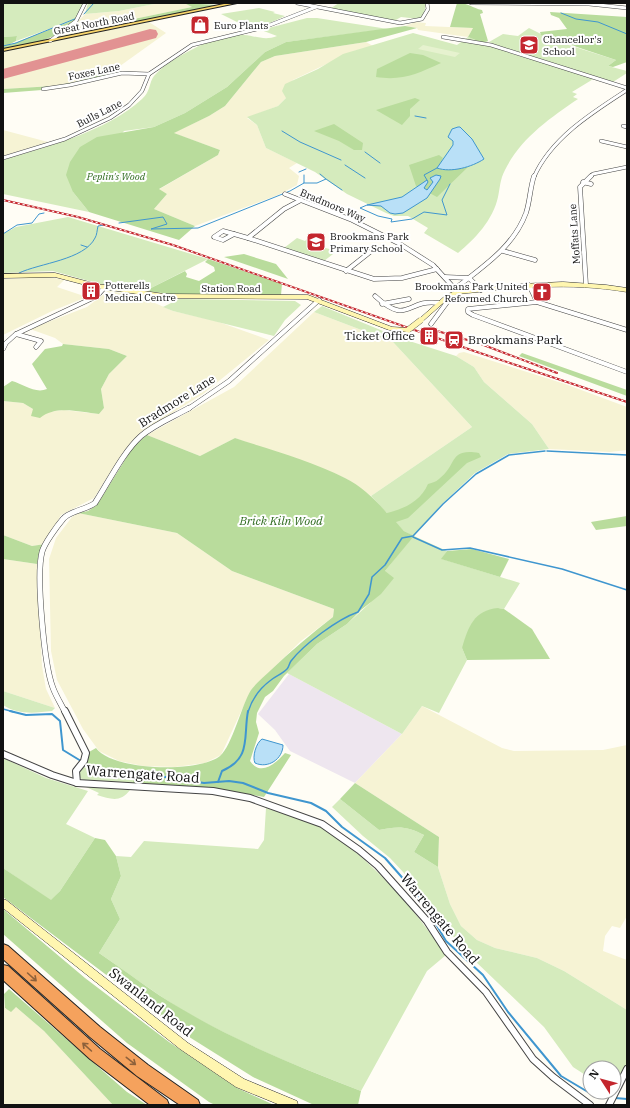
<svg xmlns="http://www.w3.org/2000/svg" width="630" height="1108" font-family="'IBM Plex Serif',serif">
<rect width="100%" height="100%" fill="#fffdf5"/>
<polygon fill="#eee6ef" points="289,674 402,734 355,783 290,751 275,730 258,714"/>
<g fill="#f6f3d4">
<polygon points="159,3 184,3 192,7 134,19 130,23 56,38 73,27 85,14 119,11"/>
<polygon points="149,22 166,33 113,71 75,82 54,86 3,89 3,51"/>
<polygon points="415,22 426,23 425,26 473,28 468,37 418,30 417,28 405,26"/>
<polygon points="366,42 373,46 354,51 293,80 286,98 278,106 247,118 257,125 266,148 297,163 289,168 299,176 297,185 278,195 195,226 154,209 167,194 158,190 218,155 220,150 173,133 209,116 225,106 261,62 275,56"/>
<polygon points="3,130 48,142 3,156"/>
<polygon points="50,277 64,280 57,287 87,297 52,311 3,335 3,279"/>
<polygon points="108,291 139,296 173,311 216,321 269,340 203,394 140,433 120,457 94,498 61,515 45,544 32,546 3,535 3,401 23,403 33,409 47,412 64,410 99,414 104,408 101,389 109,374 127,356 109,349 63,344 55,338 30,329 87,307"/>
<polygon points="314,312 393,342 472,427 371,496 345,478 235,438 200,456 147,435 234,387"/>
<polygon points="464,352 565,384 627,407 627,450 610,452 549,449 532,424 484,382 474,367 456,356 459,353"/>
<polygon points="78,513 177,533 232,571 334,609 333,617 301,641 251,690 221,755 205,763 175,767 143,766 119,761 99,751 83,729 57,680 51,651 49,559 56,538 72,517"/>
<polygon points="3,559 37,564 42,666 46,689 55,708 3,691"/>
<polygon points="422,706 502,748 514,751 603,750 627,745 627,916 620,928 612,926 605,936 603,951 627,960 627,1010 564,971 537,958 495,948 477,940 461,926 450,904 438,867 439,837 355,783 402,734"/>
<polygon points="3,993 5,1009 16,1007 44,1031 113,1105 3,1105"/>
</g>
<g fill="#d5ebbd">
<polygon points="3,3 84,3 78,16 71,21 16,41 17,36 3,37"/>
<polygon points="88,3 159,3 119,11 85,14"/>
<path d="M 339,3 L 425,3 C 426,9 424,15 419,19 L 401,17 L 394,21 L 331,8 Z"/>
<polygon points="259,8 275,12 273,13 285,16 261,27 249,28 221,14"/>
<path d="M 307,18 L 317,18 L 388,29 L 286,42 L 265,52 L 227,87 L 185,113 L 154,127 L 124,131 L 73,192 L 89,212 L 3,194 L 3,160 C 48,146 106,132 142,99 C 151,91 149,82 154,76 C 164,64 181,55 195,48 C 205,42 233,33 244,35 C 256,36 265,41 277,36 L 261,30 Z"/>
<polygon points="529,28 553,40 616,60 608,66 627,71 627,73 613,82 493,44 489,42 503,34 518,36"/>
<path d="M 413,33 L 457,45 L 468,37 L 513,54 L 595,78 L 572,92 L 577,94 L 573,97 L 578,99 C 550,118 520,139 505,170 C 500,179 500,188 498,197 C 493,220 475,239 458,253 L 424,233 L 428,228 L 408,216 L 394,216 L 386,213 L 347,194 L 315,172 L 266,148 L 257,125 L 247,117 L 278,106 L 286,98 L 282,91 L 285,84 L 318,69 L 343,54 Z"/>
<polygon points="68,217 208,259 145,291 100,284 53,271 3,273 3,234 16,227"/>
<polygon points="297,238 305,241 307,239 313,241 310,244 337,251 324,261 284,248"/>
<polygon points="179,299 295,301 301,305 285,320 274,336 173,311 163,307"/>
<polygon points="322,306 400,338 456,356 474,367 484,382 532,424 549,449 508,454 475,473 442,504 414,536 447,551 442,559 520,583 504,609 498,608 462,648 467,660 439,713 422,706 402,734 287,673 317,644 347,624 370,603 385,571 413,536 404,531 371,496 472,427 393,342 314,312"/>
<path d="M 3,691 L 55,708 L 52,711 C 35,713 18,715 3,705 Z"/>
<polygon points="3,758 46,778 88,791 66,824 95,838 60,891 51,901 3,868"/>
<polygon points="83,766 98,776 133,779 133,783 84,780 80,778 78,771"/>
<path d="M 86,787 L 130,789 L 130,790 C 120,803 111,799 97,795 L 99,793 Z"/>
<path d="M 340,799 L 379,830 C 398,826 407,826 424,835 L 414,852 L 438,867 L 450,904 L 461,926 L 477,940 L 495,948 L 537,958 L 564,971 L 627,1010 L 627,1065 L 614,1084 L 614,1068 L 590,1068 L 590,1078 L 573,1067 L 544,1027 L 474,960 L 452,935 L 437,912 L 416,886 L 390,858 L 363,836 L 332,807 Z"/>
<path d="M 266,808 C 286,814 307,818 324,828 C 335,833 344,843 353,850 C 391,882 418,915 446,955 L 427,971 L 361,1091 C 299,1067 236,1042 179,1008 C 152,991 125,971 99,953 L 120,919 L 111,899 L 121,876 L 116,856 L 131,857 L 144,841 L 258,849 L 264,840 Z"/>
</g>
<g fill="#b9dc9c">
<polygon points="184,3 217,5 130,23 134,19 192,7"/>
<path d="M 457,3 C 469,3 472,8 482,10 L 483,13 L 480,14 L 488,41 L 483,43 L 468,37 L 473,28 L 450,27 Z"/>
<polygon points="550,12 627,17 627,62 613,67 608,66 616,60 541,35 540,32 567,29 559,18 551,15"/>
<path d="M 80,15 C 56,42 37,42 3,49 L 3,37 L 17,36 L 16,41 L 10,44 L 12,44 L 69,22 Z"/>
<polygon points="405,26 417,28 366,42 275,56 261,62 225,106 209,116 174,133 220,150 218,155 159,189 167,194 154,209 195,226 179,240 89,212 73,192 66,175 70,162 80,147 97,137 154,127 185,113 227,87 265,52 286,42"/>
<path d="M 410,53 L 423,55 L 441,63 C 417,74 402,81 376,77 L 377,69 Z"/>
<polygon points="113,71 133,72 124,73 42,90 3,93 3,89 54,86 75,82"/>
<polygon points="415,98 420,100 410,109 410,116 402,125 376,110"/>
<polygon points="334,124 363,143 362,150 354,150 339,141 314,131"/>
<polygon points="439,155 443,158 438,169 453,169 469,166 437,197 416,186 409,165"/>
<polygon points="244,254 276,264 288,279 224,257"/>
<polygon points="208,259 282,284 281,295 171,294 145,291 185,271 187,274 186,277 199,281 215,271 214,267 205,262"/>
<path d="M 63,344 L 109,349 L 127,356 L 109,374 L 101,389 L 104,408 L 99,414 C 80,412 55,405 40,418 L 31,416 L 33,409 L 23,403 L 3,401 L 3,387 L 12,381 C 23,384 35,394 47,389 L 32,364 L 45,349 L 62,346 Z"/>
<polygon points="522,353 627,390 627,396 519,356"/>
<path d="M 147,435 L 200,456 L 235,438 C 271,450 310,460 345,478 C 361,486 375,499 387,513 C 404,509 421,501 428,484 C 431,483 436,482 439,479 C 458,465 448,448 479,453 L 481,457 L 467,463 L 408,518 L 396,522 L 404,531 L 414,536 L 385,571 L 394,578 L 381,594 L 361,610 L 347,624 L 317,644 L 284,676 L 273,691 L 265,697 L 257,713 L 256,722 L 259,733 L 250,761 C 261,777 276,763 285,753 L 291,755 L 264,797 L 215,788 L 133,783 L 133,776 C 118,775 91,779 85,762 L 89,752 L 96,748 C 112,771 199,773 220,756 C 232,746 242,704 251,690 C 256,683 265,676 271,670 C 291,651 311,634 333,617 L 334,609 L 232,571 L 177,533 L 78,513 L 88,511 L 97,505 L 133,447 Z"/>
<polygon points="627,516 627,526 596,530 591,522"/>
<polygon points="3,535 32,546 45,544 39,553 37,564 3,559"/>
<polygon points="472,549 509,559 500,577 441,559 447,551"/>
<path d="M 498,608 L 504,609 L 532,629 L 550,659 L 467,660 L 462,648 C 468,627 474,610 498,608 Z"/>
<path d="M 355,783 L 439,837 L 438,867 L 414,852 L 424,835 C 407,826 398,826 379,830 L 340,799 Z"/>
<path d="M 95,838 L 105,840 L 116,856 L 121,876 L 111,899 L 120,919 L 99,953 C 126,971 152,992 180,1008 C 237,1042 299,1067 361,1091 L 358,1105 L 314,1105 L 253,1077 L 186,1035 L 3,897 L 3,868 L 51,900 L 60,891 Z"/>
<polygon points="3,909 85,978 169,1042 237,1088 274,1105 215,1105 209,1102 127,1043 3,934"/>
<polygon points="9,989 127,1092 147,1105 113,1105 44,1031 16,1007 11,1012 5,1008 4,994"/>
</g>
<polygon fill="#e6f2cf" points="423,45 460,53 455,57 418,49"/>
<g fill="#b9e0f7" stroke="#3f96cf">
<path d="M 458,127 L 460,127 L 472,139 L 484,159 C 472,167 451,173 437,168 L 453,145 L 453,141 L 448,137 L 452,129 Z"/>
<polygon points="436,175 441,176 440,179 427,198 403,213 395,214 390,213 381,206 367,205 402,197 427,180 428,182 424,188 427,190 433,182 430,178"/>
<path d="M 262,739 L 283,745 C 283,759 268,769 255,763 C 252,757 256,743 262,739 Z"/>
</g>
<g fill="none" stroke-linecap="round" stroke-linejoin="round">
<g stroke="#3f96cf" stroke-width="1">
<polyline points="561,13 576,19 598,22 627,34"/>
<polyline points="84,14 94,3"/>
<polyline points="3,46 16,43 77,18"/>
<polyline points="415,116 426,118"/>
<polyline points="282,131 300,142 341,160"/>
<polyline points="365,152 380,163"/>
<polyline points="345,165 365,178"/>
<polyline points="299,172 306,169"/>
<polyline points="326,179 342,190"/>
<polyline points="427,180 424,175 437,168"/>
<polyline points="304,183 317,183 326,179 320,174"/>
<polyline points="367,205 360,208 378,216 392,219 391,222 412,219 424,212 447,215 442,200 450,184"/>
<polyline points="119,223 163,217 167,224 151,229 198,228 290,191 304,183 304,175"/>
<polyline points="3,234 17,225 32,223 39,214 44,213"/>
<polyline points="81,245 87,247"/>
<path d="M 19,273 C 40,263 84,260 95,238 C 97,235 97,230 98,226 L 104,225"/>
</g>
<g stroke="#3f96cf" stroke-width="1.5">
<polyline points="547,451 627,455"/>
<polyline points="413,537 442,550 470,548 562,569 627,590"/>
<polyline points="3,709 14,712"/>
<path d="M 248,712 C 252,699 260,688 271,680 C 276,676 282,674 287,669 C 289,667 289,664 291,661 C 304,644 338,619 358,612 L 369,594 L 372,577 L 385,565 L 402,538 L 413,536 L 443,504 L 476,474 L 509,455 L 545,451"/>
</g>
<g stroke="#3f96cf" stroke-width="2">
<polyline points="10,711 26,715 52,714 60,721 63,750 81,761"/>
<polyline points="83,764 104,776 166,777 204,783 229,781 243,783 268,793 311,803 326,811 342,827 385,858 421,899 446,941 483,975 508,1012 561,1076 588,1092 611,1097"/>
<path d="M 218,782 L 222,771 C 252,758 243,737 248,711"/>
<polyline points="615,1098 627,1099"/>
</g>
<polygon fill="#e29292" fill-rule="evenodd" points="150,29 156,30 158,34 156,38 3,79 3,69"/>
<g stroke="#444" stroke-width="4">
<g id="street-far3">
<polyline points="297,3 400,23 422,19 428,9 427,3"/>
<polyline points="471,3 589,4 627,8"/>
<polyline points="443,37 491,45 627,88"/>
<polyline points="50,41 76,21 85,3"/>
<polyline points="43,89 70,85 122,73 149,74"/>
<polyline points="623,126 627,127"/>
<polyline points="601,141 627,147"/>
<polyline points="3,158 65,139 110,118 129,105 142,91 149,74 192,45 265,27 316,7"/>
<path d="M 534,177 C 551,138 593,112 627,90"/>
<polyline points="590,177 593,174 627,167"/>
</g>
</g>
<g stroke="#444" stroke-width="5">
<g id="street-far2">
<polyline points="583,182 591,184"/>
<polyline points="285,194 352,220 400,244 433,265 455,289"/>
<polyline points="301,200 284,209 248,238 374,279 402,278 437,269"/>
<polygon points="223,231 234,234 223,240 214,237"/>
<polyline points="234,234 248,238"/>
<polyline points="503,251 535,260"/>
<polyline points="346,271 370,252"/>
<polyline points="445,277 469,278 481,290"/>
<polyline points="529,285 537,302"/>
<polyline points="586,285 580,187 591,176"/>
<path d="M 457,292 L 455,289 L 457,287 C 484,266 514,246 526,213 C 530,201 530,188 534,176"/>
<path d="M 375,296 C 409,327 406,298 439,303"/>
<polyline points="382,304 409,299"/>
<polyline points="431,324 448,301 459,295 460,292"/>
<polyline points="627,330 537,302 468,309 468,312 473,315 627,372"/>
<polyline points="16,334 41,341 36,347"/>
<polyline points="3,349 6,343 16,334 97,296 105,287"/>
<polyline points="188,409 229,381 319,300"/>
</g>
</g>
<g stroke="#444" stroke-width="6">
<path id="street-far1" d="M 65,712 C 61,704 56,696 53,688 C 44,665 36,575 42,552 C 44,544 57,526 63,519 C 69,511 86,510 95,503 C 108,483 123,452 141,436 C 155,424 173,417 189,408"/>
</g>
<g stroke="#444" stroke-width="8">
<g id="street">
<polyline points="65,711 86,753 84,761 76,771 77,783"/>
<polyline points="3,754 52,775 77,783 213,791 250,798 322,824 359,850 378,866 427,921 447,952 486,992 533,1059 553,1077 590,1105"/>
<polyline points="609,1105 627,1069"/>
</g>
</g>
<g stroke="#333" stroke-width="1">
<g id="secondary">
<polygon points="55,273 97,284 164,294 308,295 392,327 408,328 411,330 408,332 389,330 307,299 164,298 97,288 55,277 3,278 3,274"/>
<path d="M 563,282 L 606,285 L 627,288 L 627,292 C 569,282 516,288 458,294 L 450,297 L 423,321 L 419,321 L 418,320 L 446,295 L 455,291 L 521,284 Z"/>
<polygon points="3,899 6,900 188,1043 244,1079 297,1101 298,1105 280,1105 236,1087 180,1049 3,908"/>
</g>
</g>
<g stroke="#222" stroke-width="2">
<polygon id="primary" points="229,3 237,3 3,51 3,49"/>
</g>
<g stroke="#222" stroke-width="2">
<g id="highway">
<polygon points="3,944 8,946 100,1027 148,1065 198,1100 200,1105 180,1105 137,1076 90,1037 3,959"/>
<polygon points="3,965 8,966 100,1049 167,1100 169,1105 150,1105 90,1059 3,980"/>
</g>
</g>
<use href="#street-far3" stroke="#fff" stroke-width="3"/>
<use href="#street-far2" stroke="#fff" stroke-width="4"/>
<use href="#street-far1" stroke="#fff" stroke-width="5"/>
<use href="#street" stroke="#fff" stroke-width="6"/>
<use href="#secondary" fill="#fff6b0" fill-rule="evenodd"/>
<use href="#primary" fill="#f9d66b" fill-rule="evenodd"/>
<use href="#highway" fill="#f5a25d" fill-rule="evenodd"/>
<g stroke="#c4262e" stroke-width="2">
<g id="rail">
<polyline points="3,200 78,217 173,245 474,351 627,402"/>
<polyline points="434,330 481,344 557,373"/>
</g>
</g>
<use href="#rail" stroke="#fff" stroke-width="1" stroke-dasharray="2.5" stroke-linecap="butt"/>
<g stroke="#333" stroke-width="6" stroke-linecap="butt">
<polyline id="secondary-bridge" points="408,330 421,320"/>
</g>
<use href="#secondary-bridge" stroke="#fff6b0" stroke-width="5.5"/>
</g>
<defs><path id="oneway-shaft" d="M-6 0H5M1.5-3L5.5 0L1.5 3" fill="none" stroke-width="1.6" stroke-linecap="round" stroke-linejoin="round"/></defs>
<g stroke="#8e613b">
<use href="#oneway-shaft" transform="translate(32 977) rotate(42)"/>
<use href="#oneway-shaft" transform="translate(87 1047) rotate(-138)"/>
<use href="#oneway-shaft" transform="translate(131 1061) rotate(38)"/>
</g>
<defs>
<g id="shop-square" transform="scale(1)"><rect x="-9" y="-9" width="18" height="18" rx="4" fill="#c4262e" stroke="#fff"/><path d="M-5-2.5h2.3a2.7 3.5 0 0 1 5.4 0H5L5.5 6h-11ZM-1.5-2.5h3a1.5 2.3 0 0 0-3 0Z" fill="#fff"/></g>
<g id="school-square" transform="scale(1)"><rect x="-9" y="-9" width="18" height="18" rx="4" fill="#c4262e" stroke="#fff"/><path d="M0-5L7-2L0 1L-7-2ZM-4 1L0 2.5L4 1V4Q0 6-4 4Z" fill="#fff"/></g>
<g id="building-square" transform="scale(1)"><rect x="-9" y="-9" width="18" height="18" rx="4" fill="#c4262e" stroke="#fff"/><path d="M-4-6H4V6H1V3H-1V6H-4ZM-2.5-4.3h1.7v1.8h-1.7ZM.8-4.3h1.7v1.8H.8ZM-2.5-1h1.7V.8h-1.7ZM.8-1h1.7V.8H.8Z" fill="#fff"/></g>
<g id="church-square" transform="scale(1)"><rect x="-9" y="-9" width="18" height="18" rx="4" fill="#c4262e" stroke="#fff"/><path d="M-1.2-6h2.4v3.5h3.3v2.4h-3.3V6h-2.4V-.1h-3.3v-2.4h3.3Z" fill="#fff"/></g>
<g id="station-square" transform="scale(1)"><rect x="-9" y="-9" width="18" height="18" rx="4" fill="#c4262e" stroke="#fff"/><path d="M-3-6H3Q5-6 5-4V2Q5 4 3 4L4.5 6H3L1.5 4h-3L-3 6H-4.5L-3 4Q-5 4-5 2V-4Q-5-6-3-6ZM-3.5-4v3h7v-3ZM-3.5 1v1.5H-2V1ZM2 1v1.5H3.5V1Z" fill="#fff"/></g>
</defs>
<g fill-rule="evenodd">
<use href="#shop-square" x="200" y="25"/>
<use href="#school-square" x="529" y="45"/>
<use href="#school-square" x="316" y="242"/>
<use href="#building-square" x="91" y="291"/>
<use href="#church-square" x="542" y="292"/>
<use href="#building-square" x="429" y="336"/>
<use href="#station-square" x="454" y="340"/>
</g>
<g text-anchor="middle" stroke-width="4" stroke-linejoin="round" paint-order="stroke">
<g font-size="10" fill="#111" stroke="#fff">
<text transform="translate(94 23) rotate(-11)" y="4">Great North Road</text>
<text transform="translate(94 71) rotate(-12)" y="4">Foxes Lane</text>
<text transform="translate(99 113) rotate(-27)" y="4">Bulls Lane</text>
<text transform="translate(333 205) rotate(23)" y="4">Bradmore Way</text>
<text transform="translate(574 234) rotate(-94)" y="4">Moffats Lane</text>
<text x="231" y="292">Station Road</text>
</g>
<g font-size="10" fill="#111" stroke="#fff" text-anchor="start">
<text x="214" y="29">Euro Plants</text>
<text x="543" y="43">Chancellor's<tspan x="543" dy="12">School</tspan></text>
<text x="330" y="240">Brookmans Park<tspan x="330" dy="12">Primary School</tspan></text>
<text x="105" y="289">Potterells<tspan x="105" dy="12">Medical Centre</tspan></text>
<text x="528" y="290" text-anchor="end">Brookmans Park United<tspan x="528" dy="12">Reformed Church</tspan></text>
</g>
<g font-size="10" font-style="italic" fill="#2f6b1f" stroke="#fff">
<text x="116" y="180">Peplin's Wood</text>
</g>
<g font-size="12" fill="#111" stroke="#fff" text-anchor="end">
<text x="415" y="340">Ticket Office</text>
<text x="468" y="344" text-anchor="start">Brookmans Park</text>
</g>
<g font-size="12" fill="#111" stroke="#fff">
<text transform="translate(177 401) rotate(-32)" y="4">Bradmore Lane</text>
</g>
<g font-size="12" font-style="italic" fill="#2f6b1f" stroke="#fff">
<text x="281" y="525">Brick Kiln Wood</text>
</g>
<g font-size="14" fill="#111" stroke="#fff">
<text transform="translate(143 774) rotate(4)" y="5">Warrengate Road</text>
<text transform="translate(440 919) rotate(50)" y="5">Warrengate Road</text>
<text transform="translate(151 1002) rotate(38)" y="5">Swanland Road</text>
</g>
</g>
<rect width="630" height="1108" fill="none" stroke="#111111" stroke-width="8"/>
<g transform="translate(602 1080) rotate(306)"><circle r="19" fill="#ffffff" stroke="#a0a0a0"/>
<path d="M0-3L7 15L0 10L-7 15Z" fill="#c4262e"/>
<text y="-6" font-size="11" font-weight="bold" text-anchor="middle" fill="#111111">N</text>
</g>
</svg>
